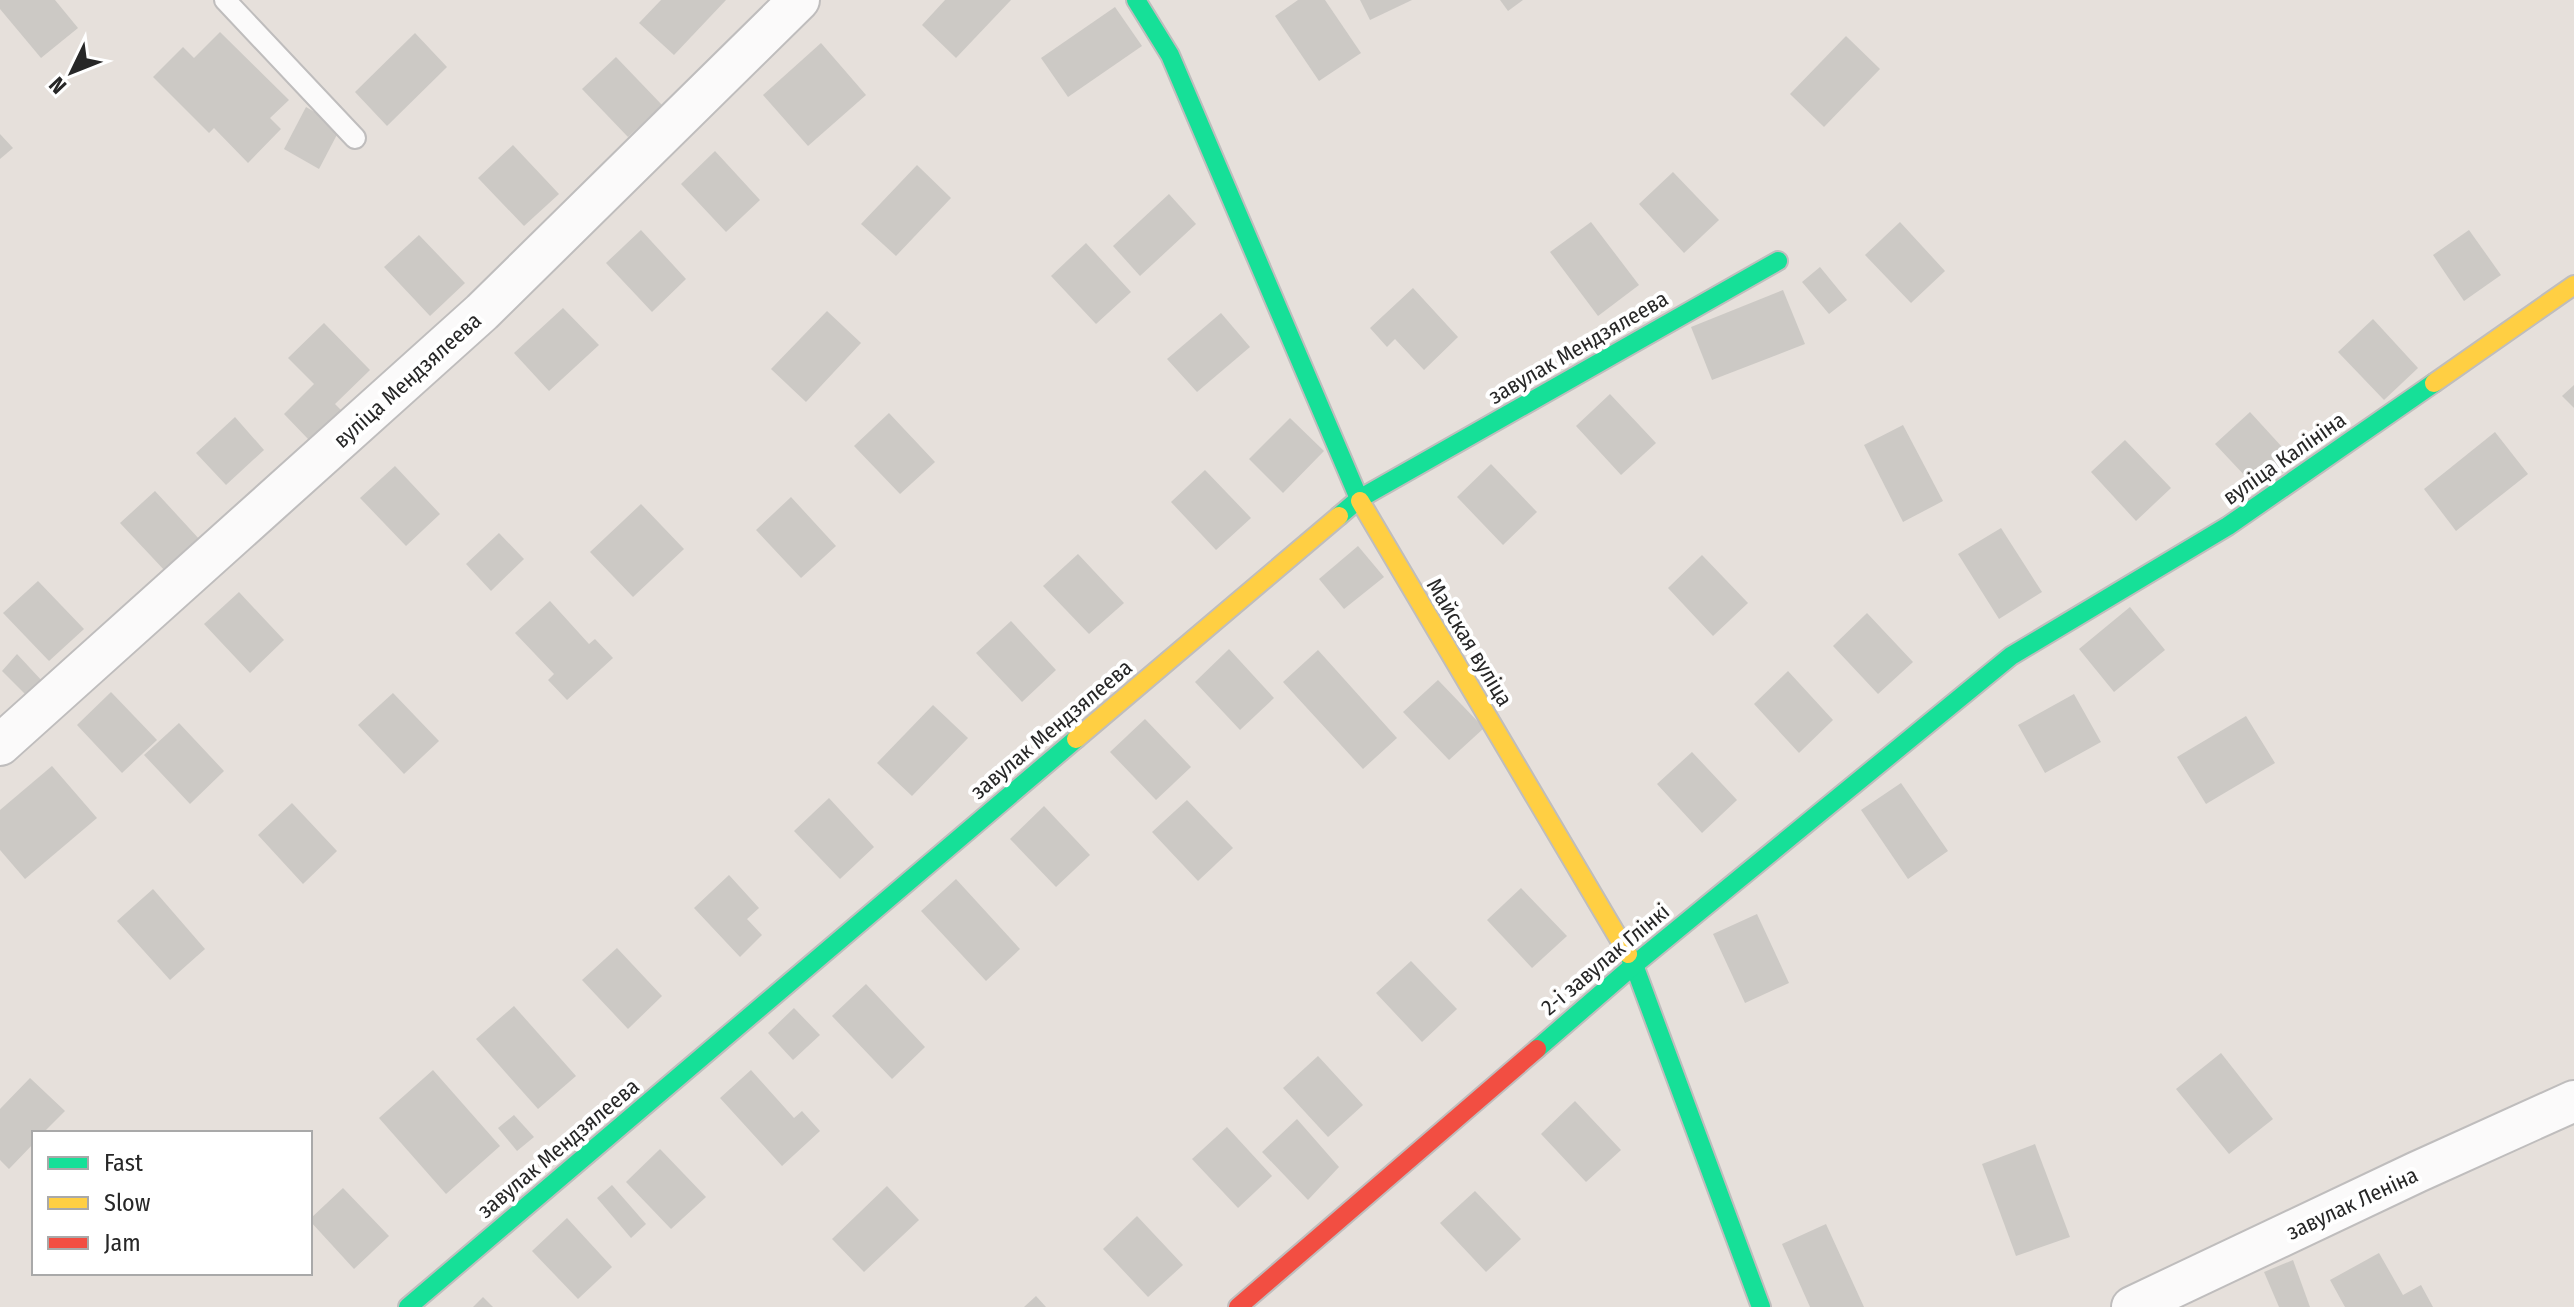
<svg xmlns="http://www.w3.org/2000/svg" width="2574" height="1307" font-family="'Fira Sans Condensed',sans-serif">
<rect width="100%" height="100%" fill="#e6e0db"/>
<g fill="#ccc9c5">
<polygon points="0,0 55,0 78,28 41,58 0,9"/>
<polygon points="661,0 726,0 674,55 639,23"/>
<polygon points="945,0 1011,0 956,58 922,25"/>
<polygon points="1298,0 1325,0 1361,53 1319,81 1275,16"/>
<polygon points="1360,0 1412,0 1370,20"/>
<polygon points="1500,0 1523,0 1508,11"/>
<polygon points="1115,7 1142,46 1068,97 1041,58"/>
<polygon points="220,32 289,100 270,118 281,129 248,163 214,128 209,133 153,77 183,47 194,58"/>
<polygon points="415,33 447,67 387,126 355,92"/>
<polygon points="1846,36 1880,69 1824,127 1790,94"/>
<polygon points="821,43 866,95 808,146 763,95"/>
<polygon points="616,57 662,105 628,137 582,89"/>
<polygon points="306,107 341,127 319,169 284,149"/>
<polygon points="0,134 13,148 0,159"/>
<polygon points="513,145 559,194 524,226 478,178"/>
<polygon points="715,151 760,200 726,232 681,184"/>
<polygon points="917,165 951,198 896,256 861,224"/>
<polygon points="1673,172 1719,220 1684,253 1639,204"/>
<polygon points="1169,194 1196,224 1140,276 1113,246"/>
<polygon points="1591,222 1639,285 1598,316 1550,252"/>
<polygon points="1900,222 1945,271 1911,303 1865,255"/>
<polygon points="641,230 686,279 652,312 606,263"/>
<polygon points="2469,230 2501,275 2464,301 2433,255"/>
<polygon points="419,235 465,283 430,316 384,267"/>
<polygon points="1086,243 1131,292 1096,324 1051,276"/>
<polygon points="1820,267 1847,300 1829,314 1802,282"/>
<polygon points="1413,288 1458,337 1424,370 1395,339 1387,347 1370,328"/>
<polygon points="1783,290 1805,344 1712,380 1691,327"/>
<polygon points="563,308 599,345 549,391 514,353"/>
<polygon points="827,311 861,343 806,402 771,369"/>
<polygon points="1221,313 1250,347 1197,392 1167,359"/>
<polygon points="2373,319 2418,368 2384,400 2338,352"/>
<polygon points="324,323 370,370 335,404 341,410 309,440 284,414 314,384 288,358"/>
<polygon points="2574,385 2574,408 2562,396"/>
<polygon points="1610,394 1656,443 1621,475 1576,426"/>
<polygon points="2250,412 2295,461 2261,493 2215,444"/>
<polygon points="889,413 935,462 900,494 854,446"/>
<polygon points="235,417 264,450 226,485 196,453"/>
<polygon points="1290,418 1324,451 1283,493 1249,459"/>
<polygon points="1903,425 1943,501 1903,522 1864,445"/>
<polygon points="2495,432 2528,474 2456,531 2424,489"/>
<polygon points="2125,440 2171,488 2136,521 2091,472"/>
<polygon points="1491,464 1537,512 1503,545 1457,497"/>
<polygon points="395,466 440,514 406,546 360,498"/>
<polygon points="1205,470 1251,518 1216,550 1171,502"/>
<polygon points="155,491 200,540 166,572 120,523"/>
<polygon points="791,497 836,546 801,578 756,530"/>
<polygon points="641,504 684,549 633,597 590,552"/>
<polygon points="2001,528 2042,592 1999,619 1958,554"/>
<polygon points="499,533 524,559 491,591 466,564"/>
<polygon points="1358,546 1384,577 1344,609 1319,579"/>
<polygon points="1078,554 1124,603 1089,634 1043,586"/>
<polygon points="1702,555 1748,603 1713,636 1668,588"/>
<polygon points="38,581 84,629 49,661 3,613"/>
<polygon points="239,592 284,640 250,673 204,624"/>
<polygon points="550,601 589,644 595,639 613,658 567,700 548,680 554,674 515,633"/>
<polygon points="2130,607 2165,650 2114,692 2079,649"/>
<polygon points="1867,613 1913,662 1878,694 1833,646"/>
<polygon points="1011,621 1056,670 1022,702 976,653"/>
<polygon points="1229,649 1274,698 1240,730 1195,682"/>
<polygon points="1318,650 1397,738 1363,769 1283,682"/>
<polygon points="17,654 43,682 27,696 2,671"/>
<polygon points="1788,671 1833,720 1799,753 1754,704"/>
<polygon points="1438,680 1484,728 1449,760 1403,712"/>
<polygon points="111,692 157,740 122,773 77,725"/>
<polygon points="393,693 439,741 404,774 358,725"/>
<polygon points="2074,694 2101,742 2045,773 2018,725"/>
<polygon points="933,705 968,738 912,796 877,763"/>
<polygon points="2246,716 2275,763 2206,804 2177,757"/>
<polygon points="1145,719 1191,767 1156,800 1110,752"/>
<polygon points="179,723 224,771 190,804 144,755"/>
<polygon points="1692,752 1737,800 1702,833 1657,784"/>
<polygon points="52,766 97,818 25,879 0,850 0,810"/>
<polygon points="1901,783 1948,851 1908,879 1861,810"/>
<polygon points="829,798 874,847 840,879 794,831"/>
<polygon points="1187,800 1233,848 1198,881 1152,832"/>
<polygon points="292,803 337,851 303,884 258,835"/>
<polygon points="1044,806 1090,855 1056,887 1010,839"/>
<polygon points="729,875 759,908 747,919 762,935 740,957 694,908"/>
<polygon points="956,879 1020,949 986,981 921,911"/>
<polygon points="1521,888 1567,936 1532,968 1487,920"/>
<polygon points="153,889 205,949 170,980 117,921"/>
<polygon points="1757,914 1789,983 1745,1003 1713,934"/>
<polygon points="617,948 662,996 628,1029 582,980"/>
<polygon points="1411,961 1457,1009 1422,1042 1376,993"/>
<polygon points="866,984 925,1047 892,1079 832,1016"/>
<polygon points="514,1006 576,1076 538,1109 476,1039"/>
<polygon points="794,1008 820,1035 793,1060 768,1033"/>
<polygon points="2221,1053 2273,1119 2229,1154 2176,1089"/>
<polygon points="1318,1056 1363,1105 1328,1137 1283,1088"/>
<polygon points="433,1070 500,1146 446,1194 379,1118"/>
<polygon points="751,1070 794,1118 802,1111 820,1131 782,1166 720,1098"/>
<polygon points="30,1078 65,1111 43,1133 34,1133 34,1143 9,1169 0,1160 0,1109"/>
<polygon points="1575,1101 1621,1150 1586,1182 1541,1134"/>
<polygon points="514,1115 534,1137 517,1151 498,1128"/>
<polygon points="1297,1119 1339,1167 1308,1200 1262,1152"/>
<polygon points="1227,1127 1272,1176 1238,1208 1192,1159"/>
<polygon points="2035,1144 2070,1237 2016,1256 1982,1164"/>
<polygon points="660,1149 706,1197 671,1229 626,1182"/>
<polygon points="612,1185 646,1224 631,1238 597,1198"/>
<polygon points="887,1186 919,1220 864,1272 832,1239"/>
<polygon points="343,1188 389,1236 354,1269 310,1221 310,1219"/>
<polygon points="1475,1191 1521,1239 1486,1272 1440,1223"/>
<polygon points="1137,1216 1183,1265 1148,1297 1103,1249"/>
<polygon points="567,1218 612,1267 578,1299 532,1251"/>
<polygon points="1826,1224 1864,1307 1810,1307 1782,1244"/>
<polygon points="2379,1253 2403,1295 2421,1285 2433,1307 2345,1307 2330,1280"/>
<polygon points="2293,1260 2310,1307 2279,1307 2264,1272"/>
<polygon points="1036,1296 1046,1307 1024,1307"/>
<polygon points="483,1297 493,1307 473,1307"/>
</g>
<g fill="none" stroke-linecap="round" stroke-linejoin="round">
<g stroke="#bfbdbd" stroke-width="24">
<polyline id="lane" points="225,0 355,138"/>
</g>
<g stroke="#bfbdbd" stroke-width="44">
<g id="street">
<polyline points="0,745 482,312 799,0"/>
<polyline points="2132,1307 2417,1172 2574,1101"/>
</g>
</g>
<g stroke="#bfbdbd" stroke-width="22">
<g id="fast">
<polyline points="1136,0 1170,55 1360,501"/>
<polyline points="1339,516 1359,499 1778,261"/>
<polyline points="1628,954 1634,965 1761,1307"/>
<polyline points="1537,1049 1634,965 2011,656 2228,526 2434,383"/>
<polyline points="408,1307 1076,739"/>
</g>
</g>
<g stroke="#bfbdbd" stroke-width="22">
<g id="slow">
<polyline points="2434,383 2574,285"/>
<polyline points="1360,501 1628,954"/>
<polyline points="1076,739 1339,516"/>
</g>
</g>
<g stroke="#bfbdbd" stroke-width="22">
<polyline id="jam" points="1238,1307 1537,1049"/>
</g>
<use href="#lane" stroke="#fbfafa" stroke-width="20"/>
<use href="#street" stroke="#fbfafa" stroke-width="40"/>
<use href="#fast" stroke="#16e098" stroke-width="18"/>
<use href="#slow" stroke="#ffcf43" stroke-width="18"/>
<use href="#jam" stroke="#f24e42" stroke-width="18"/>
</g>
<g text-anchor="middle" stroke-width="8" stroke-linejoin="round" paint-order="stroke">
<g font-size="22" fill="#272727" stroke="#fff">
<text transform="translate(1578 347) rotate(-30)" y="8">завулак Мендзялеева</text>
<text transform="translate(407 380) rotate(-42)" y="8">вуліца Мендзялеева</text>
<text transform="translate(2284 458) rotate(-35)" y="8">вуліца Калініна</text>
<text transform="translate(1470 642) rotate(59)" y="8">Майская вуліца</text>
<text transform="translate(1051 729) rotate(-40)" y="8">завулак Мендзялеева</text>
<text transform="translate(1605 959) rotate(-40)" y="8">2-і завулак Глінкі</text>
<text transform="translate(558 1148) rotate(-40)" y="8">завулак Мендзялеева</text>
<text transform="translate(2352 1203) rotate(-25)" y="8">завулак Леніна</text>
</g>
</g>
<rect x="32" y="1131" width="280" height="144" fill="#ffffff" stroke="#a9a9a9" stroke-width="2"/>
<rect x="48" y="1157" width="40" height="12" fill="#16e098" stroke="#a9a9a9" stroke-width="2"/>
<text x="104" y="1171" font-size="24" fill="#272727">Fast</text>
<rect x="48" y="1197" width="40" height="12" fill="#ffcf43" stroke="#a9a9a9" stroke-width="2"/>
<text x="104" y="1211" font-size="24" fill="#272727">Slow</text>
<rect x="48" y="1237" width="40" height="12" fill="#f24e42" stroke="#a9a9a9" stroke-width="2"/>
<text x="104" y="1251" font-size="24" fill="#272727">Jam</text>
<g transform="translate(72 72) rotate(227)" stroke="#ffffff" stroke-width="6" paint-order="stroke">
<path d="M0-6L14 30L0 20L-14 30Z" fill="#272727"/>
<text y="-12" font-size="22" font-weight="bold" text-anchor="middle" fill="#272727">N</text>
</g>
</svg>
